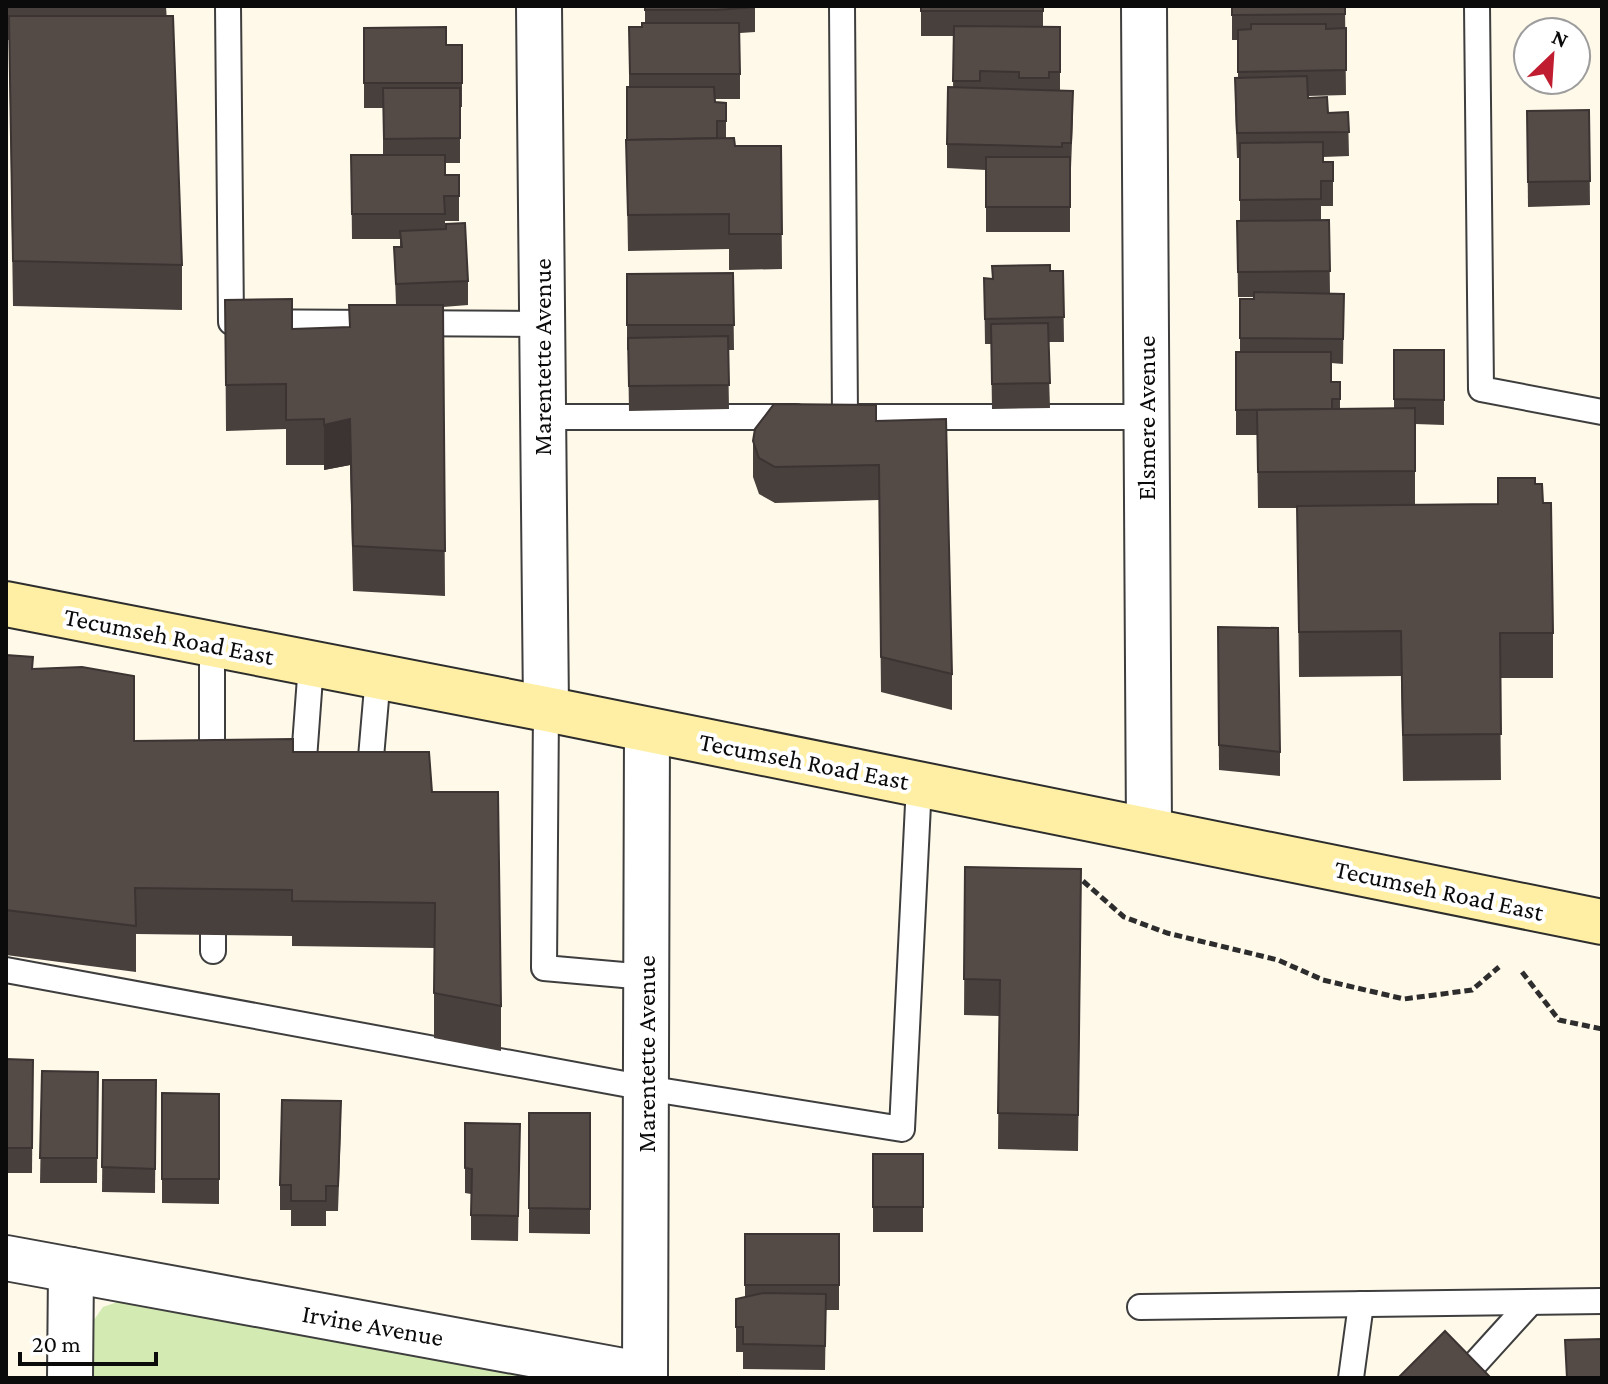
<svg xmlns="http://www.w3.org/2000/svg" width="1608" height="1384" font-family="'Crimson Pro',serif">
<rect width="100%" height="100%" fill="#fff9ea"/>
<polygon fill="#d3eab2" points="129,1298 529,1378 90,1378 91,1324 103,1307"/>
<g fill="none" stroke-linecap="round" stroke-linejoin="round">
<g stroke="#3e3e3e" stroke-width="28">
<g id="lane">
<polyline points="228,6 231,322 542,324"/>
<polyline points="842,6 845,417"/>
<polyline points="1477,6 1481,389 1602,412"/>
<polyline points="543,417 796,417"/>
<polyline points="845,417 1146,417"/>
<polyline points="212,644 212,770"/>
<polyline points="546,709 544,968 646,977"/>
<polyline points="304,759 311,664"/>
<polyline points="370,769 378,676"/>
<polyline points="213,903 213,951"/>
<polyline points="6,970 646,1088 902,1129 919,784"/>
<polyline points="1140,1307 1602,1301"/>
<polyline points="1351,1378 1361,1304"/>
<polyline points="1462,1378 1531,1302"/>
</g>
</g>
<g stroke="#3e3e3e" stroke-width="48">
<g id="street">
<polyline points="539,6 546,709"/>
<polyline points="1144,6 1149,830"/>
<polyline points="6,1258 645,1375"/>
<polyline points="70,1378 71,1270"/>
<polyline points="645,1378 647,730"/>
</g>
</g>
<g stroke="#2d2d2d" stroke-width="48">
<polyline id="secondary" points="6,604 546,709 1602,922"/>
</g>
<g stroke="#2d2d2d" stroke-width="5" stroke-dasharray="8 4" stroke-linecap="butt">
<polyline points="1083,881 1124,917 1167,933 1278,960 1323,980 1404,999 1472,990 1499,967"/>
<polyline points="1522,972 1559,1020 1602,1029"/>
</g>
<use href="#lane" stroke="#fff" stroke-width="24"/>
<use href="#street" stroke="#fff" stroke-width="44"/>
<use href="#secondary" stroke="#ffefa5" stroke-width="44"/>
</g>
<g fill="#48403d">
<polygon points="6,6 166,6 182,265 182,310 13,306 9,40 6,40"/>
<polygon points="645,6 755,6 755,32 740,33 740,99 715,99 715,102 726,103 726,138 735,146 781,146 782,269 729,270 729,249 628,251 626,140 627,140 629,87 629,27 642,27 645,23"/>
<polygon points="921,6 1043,6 1043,27 1060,27 1060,91 1073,116 1071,168 1070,168 1070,232 986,232 986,170 947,168 947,144 953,88 954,36 921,36"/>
<polygon points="1232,6 1345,6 1346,95 1308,96 1308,98 1328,113 1348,112 1349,156 1323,157 1323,162 1333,162 1333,206 1321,206 1321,220 1329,220 1330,293 1344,294 1343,364 1331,363 1331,382 1340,382 1340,409 1394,408 1394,350 1444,350 1444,425 1415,424 1415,504 1498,504 1535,484 1543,503 1553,633 1553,678 1500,678 1501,780 1403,781 1401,676 1299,677 1297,508 1258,508 1257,435 1236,435 1236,352 1240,352 1240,299 1254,299 1254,297 1238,297 1237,221 1240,221 1240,158 1237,158 1235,103 1235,78 1238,78 1238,40 1232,40"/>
<polygon points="364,28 446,45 462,45 462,107 460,107 460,163 445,163 445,175 459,175 459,221 445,221 445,229 468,281 468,305 443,307 445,596 353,591 350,465 324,470 324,465 286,465 286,429 226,431 225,300 292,329 349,327 396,305 394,247 400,247 400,239 352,239 351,155 383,155 383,108 364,108"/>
<polygon points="1589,110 1590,205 1528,207 1527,111"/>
<polygon points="1050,271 1063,271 1064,342 1048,342 1050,408 992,409 991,344 985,344 984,278 992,279"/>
<polygon points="733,273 734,350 728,350 729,409 629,411 628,350 627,350 627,274"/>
<polygon points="876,421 952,674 952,710 881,692 879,500 775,503 759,494 753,477 753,441"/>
<polygon points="1218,627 1280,752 1280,776 1219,770"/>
<polygon points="6,655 33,669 134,741 293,752 432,792 501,1006 501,1051 434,1038 434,948 292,946 292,936 136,934 136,972 6,955"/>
<polygon points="965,867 1081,905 1078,1151 998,1149 999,1016 964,1015"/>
<polygon points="6,1059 33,1060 32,1173 6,1173"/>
<polygon points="42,1071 98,1072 97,1183 40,1183"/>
<polygon points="103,1080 156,1080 155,1193 102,1192"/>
<polygon points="162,1093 219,1094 219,1204 162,1203"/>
<polygon points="529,1113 590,1113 590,1234 529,1233"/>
<polygon points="465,1123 520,1124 518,1241 471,1240 471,1194 465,1193"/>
<polygon points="341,1126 338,1211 326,1211 326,1226 291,1226 291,1210 280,1210 280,1185"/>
<rect x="873" y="1154" width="50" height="78"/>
<polygon points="745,1234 839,1234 839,1310 826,1310 825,1370 743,1369 743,1352 736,1352 736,1299 745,1297"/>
</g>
<polygon fill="#3b3432" points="350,419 350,465 324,470 324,425"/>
<g fill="#544b47" stroke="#3b3432" stroke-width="2">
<polygon points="645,6 755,6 755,7 717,10 645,10"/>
<rect x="921" y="6" width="122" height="5"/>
<polygon points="1232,6 1345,6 1345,14 1232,15"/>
<polygon points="9,16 173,16 182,265 13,261"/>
<polygon points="642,23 739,23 740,74 630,74 629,27 642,27"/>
<polygon points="1251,24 1326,24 1326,29 1346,28 1346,70 1238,72 1238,30 1251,29"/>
<polygon points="954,26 1060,27 1060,72 1049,72 1049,78 1019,78 1019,72 980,71 980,81 953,81"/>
<polygon points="446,27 446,45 462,45 462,83 364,83 364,28"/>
<polygon points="1307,76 1308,98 1327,97 1328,113 1348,112 1349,132 1237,133 1235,78"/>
<polygon points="627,87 714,87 715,102 726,103 726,121 717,121 717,138 627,140"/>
<polygon points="948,87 1073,91 1071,143 1062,143 1062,147 947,144"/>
<polygon points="383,88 460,88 460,138 384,139"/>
<polygon points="1589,110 1590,181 1528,182 1527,111"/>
<polygon points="734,138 735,146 781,146 782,234 729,234 729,214 628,215 626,140"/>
<polygon points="1323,142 1323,162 1333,162 1333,181 1321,181 1321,199 1240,200 1240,143"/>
<polygon points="351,155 445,155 445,175 459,175 459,196 444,196 445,214 352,214"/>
<rect x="986" y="157" width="84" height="50"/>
<polygon points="1329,220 1330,271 1238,272 1237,221"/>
<polygon points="465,223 468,281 396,284 394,247 402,247 400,231 446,229 446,224"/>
<polygon points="1050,265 1050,271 1063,271 1064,317 985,319 984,278 993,279 992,266"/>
<polygon points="733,273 734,325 627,325 627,274"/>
<polygon points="1254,292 1344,294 1343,339 1240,338 1240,299 1254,299"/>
<polygon points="292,299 292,329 350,327 349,305 443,305 445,551 353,546 350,419 324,425 324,419 286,420 286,384 226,385 225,300"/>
<polygon points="1048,323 1050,383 992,384 991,324"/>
<polygon points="728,336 729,385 629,386 628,338"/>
<polygon points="1394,350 1444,350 1444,400 1394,399"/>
<polygon points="1236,352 1331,352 1331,382 1340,382 1340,399 1332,399 1332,409 1236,410"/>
<polygon points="774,404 876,405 876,421 946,419 952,674 881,657 879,465 775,467 759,458 753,441 755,429"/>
<polygon points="1415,408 1415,471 1258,472 1257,410"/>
<polygon points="1498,478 1535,478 1535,484 1542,484 1543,503 1551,503 1553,633 1500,633 1501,734 1403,735 1401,631 1299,632 1297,506 1498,504"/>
<polygon points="1218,627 1278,628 1280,752 1219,745"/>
<polygon points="6,655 33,657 32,669 82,667 134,676 134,741 293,739 293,752 429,752 432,792 498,792 501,1006 434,993 435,903 292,901 292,890 135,888 136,926 6,910"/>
<polygon points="965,867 1081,869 1078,1115 998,1113 1000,980 964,979"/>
<polygon points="6,1059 33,1060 32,1148 6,1148"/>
<polygon points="42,1071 98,1072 97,1158 40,1158"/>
<polygon points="103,1080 156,1080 155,1169 102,1167"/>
<polygon points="162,1093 219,1094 219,1179 162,1179"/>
<polygon points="282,1100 341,1101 338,1186 326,1186 326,1201 291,1201 291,1185 280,1185"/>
<polygon points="529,1113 590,1113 590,1209 529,1208"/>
<polygon points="465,1123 520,1124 518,1216 471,1215 472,1169 465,1168"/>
<rect x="873" y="1154" width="50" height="53"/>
<rect x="745" y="1234" width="94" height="51"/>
<polygon points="763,1293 826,1294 825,1346 743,1344 743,1327 736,1327 736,1299"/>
<polygon points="1445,1331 1491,1378 1398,1378"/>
<polygon points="1602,1339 1602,1378 1567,1378 1565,1340"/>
</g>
<g text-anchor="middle" stroke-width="8" stroke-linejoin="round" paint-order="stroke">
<g font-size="26" fill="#0b0b0b" stroke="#fff">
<text transform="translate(542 357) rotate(-90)" y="9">Marentette Avenue</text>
<text transform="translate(1146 418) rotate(-90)" y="9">Elsmere Avenue</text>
<text transform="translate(169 636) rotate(11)" y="9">Tecumseh Road East</text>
<text transform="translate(804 761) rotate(11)" y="9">Tecumseh Road East</text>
<text transform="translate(1439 890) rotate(12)" y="9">Tecumseh Road East</text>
<text transform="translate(646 1054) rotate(-90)" y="9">Marentette Avenue</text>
<text transform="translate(373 1325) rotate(10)" y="9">Irvine Avenue</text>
</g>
</g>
<rect width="1608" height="1384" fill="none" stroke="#0b0b0b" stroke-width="16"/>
<g transform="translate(1552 56) rotate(25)"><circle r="38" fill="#ffffff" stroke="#9d9d9d" stroke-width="2"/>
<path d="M0-6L14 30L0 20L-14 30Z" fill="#c01e30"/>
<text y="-12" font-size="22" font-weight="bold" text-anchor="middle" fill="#0b0b0b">N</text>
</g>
<path d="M20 1352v12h136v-12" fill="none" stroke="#0b0b0b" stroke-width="4"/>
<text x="32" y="1352" font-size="24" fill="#0b0b0b" stroke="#ffffff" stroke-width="6" paint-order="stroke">20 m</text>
</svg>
